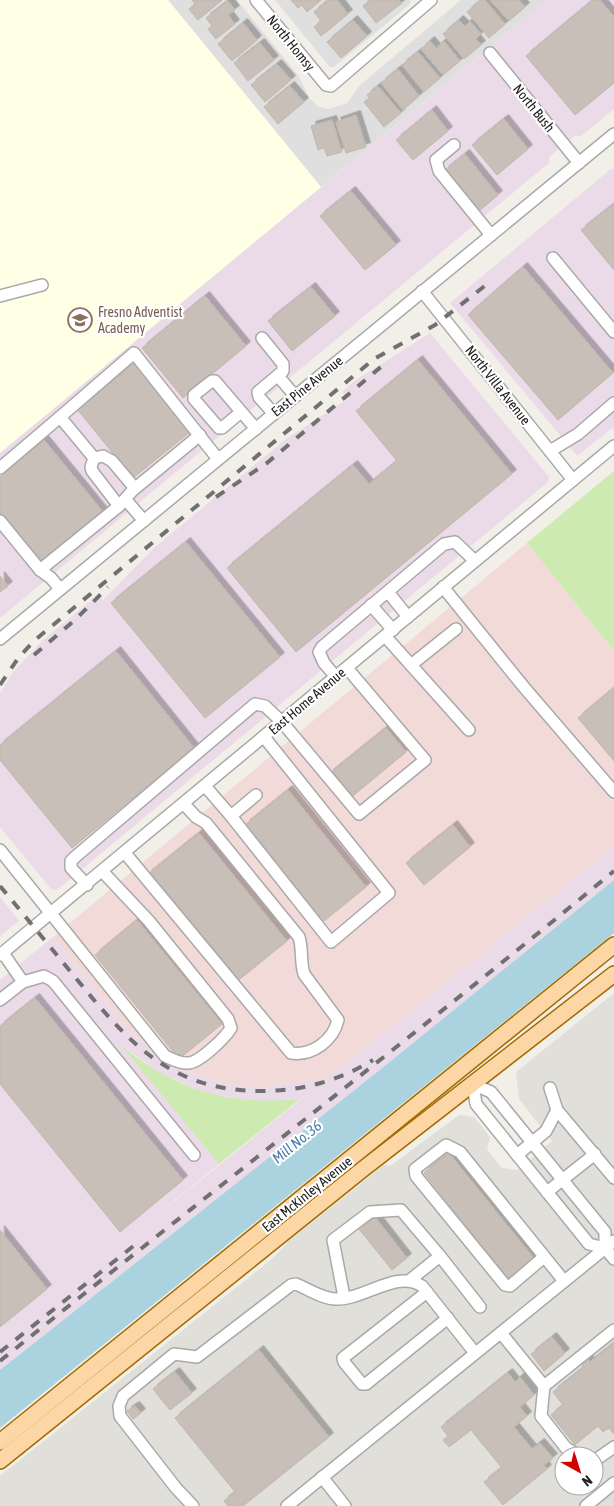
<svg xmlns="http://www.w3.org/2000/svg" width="614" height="1506" font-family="'Asap Condensed',sans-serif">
<defs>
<filter id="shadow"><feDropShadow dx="4.5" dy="-4.5" stdDeviation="0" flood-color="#0004"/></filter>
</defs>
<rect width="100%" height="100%" fill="#f2efe9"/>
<g fill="#e0dfdf">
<polygon points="168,0 237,0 298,75 310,99 318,106 328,109 347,103 359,86 461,0 547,0 321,187"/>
<polygon points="275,0 411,0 410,4 334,67 330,67"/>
</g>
<polygon fill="#f2dad9" points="527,543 614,651 614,847 329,1077 264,1087 235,1086 184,1071 157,1055 125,1027 53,937"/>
<g fill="#ebdbe8" fill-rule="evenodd">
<polygon points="547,0 614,0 614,109 581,136 575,136 549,157 549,163 0,618 0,453"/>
<polygon points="612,168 614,170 614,427 577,456 450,303"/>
<polygon points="430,333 549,477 548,482 57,890 51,889 0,827 0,693 13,672 43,640 98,595 103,600 154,548 287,438 348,399 342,392 356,380"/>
<path d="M 614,847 L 614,880 L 376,1073 L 0,1370 L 0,980 L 53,937 L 125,1027 L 157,1055 L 184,1071 L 235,1086 L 264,1087 L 329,1077 ZM 123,1046 L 158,1072 L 202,1092 L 249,1101 L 275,1102 L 300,1099 L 305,1096 L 136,1232 L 219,1164 Z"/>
<polygon points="0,897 19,921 0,936"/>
</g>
<polygon fill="#ffffe5" points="0,0 168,0 321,187 0,453"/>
<path fill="#e1dfda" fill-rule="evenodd" d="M 614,993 L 614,1506 L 0,1506 L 0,1476 L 272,1259 L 290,1240 L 384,1165 L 390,1166 L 459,1115 L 474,1117 L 490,1137 L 487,1149 L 502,1168 L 517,1170 L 552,1141 L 519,1099 L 516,1072 ZM 564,1456 L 594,1456 L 594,1486 L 564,1486 Z"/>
<g fill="#cdebb0">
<polygon points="614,471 614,651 527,543"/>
<path d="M 120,1044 C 175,1090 228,1106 300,1099 L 219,1164 Z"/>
</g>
<polygon fill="#aad3df" points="614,880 614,933 0,1428 0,1370 376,1073"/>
<g fill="#c7bfb8" stroke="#c4b6ab" filter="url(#shadow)">
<polygon points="192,0 222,0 198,20 189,9 195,4"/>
<polygon points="291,0 321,0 307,12 302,5 298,8"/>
<polygon points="329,0 337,0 348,14 321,36 314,27 321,21 314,12"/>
<polygon points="370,0 399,0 402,3 376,23 363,6"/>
<polygon points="481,0 485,0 505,24 489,38 467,12"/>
<polygon points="490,0 519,0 525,7 509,21"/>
<polygon points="593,0 600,0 614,17 614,83 575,115 526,56"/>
<polygon points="228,1 235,10 228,15 235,24 216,39 208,29 212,26 206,18"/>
<polygon points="353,20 367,36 341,58 327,42"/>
<polygon points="459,20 465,26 470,21 481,34 476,39 481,45 464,59 443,34"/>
<polygon points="243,23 257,40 232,61 218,44"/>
<polygon points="430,41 436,48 444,41 460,61 443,75 421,49"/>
<polygon points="260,43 274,60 248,81 234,63"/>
<polygon points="418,52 440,78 424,92 402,65"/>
<polygon points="277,64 291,80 265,102 251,85"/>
<polygon points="398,69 419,96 403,110 381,83"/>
<polygon points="290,86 304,102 278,124 264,107"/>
<polygon points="378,86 401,113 384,127 364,102 369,98 367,95"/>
<polygon points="432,110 448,131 413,160 396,140"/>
<polygon points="356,115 366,147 346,153 336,122"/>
<polygon points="504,119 528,149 497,175 472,145"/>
<polygon points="332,120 342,152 327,156 324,148 318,150 311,126"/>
<polygon points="465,154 498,195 478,212 444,171"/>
<polygon points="351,191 396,245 365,270 320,216"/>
<polygon points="614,204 614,270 581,230"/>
<polygon points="523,267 613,373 558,420 468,315"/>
<polygon points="311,287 335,316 292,351 268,321"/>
<polygon points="205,296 246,346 183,398 142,348"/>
<polygon points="418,360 512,474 296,652 227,568 353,465 369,484 397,461 356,411"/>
<polygon points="134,364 190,432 133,478 77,409"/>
<polygon points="44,440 103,512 39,565 0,518 0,477"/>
<polygon points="186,542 280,657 205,718 111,603"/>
<polygon points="0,576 8,586 0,592"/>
<polygon points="116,651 194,748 72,848 0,760 0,745"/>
<polygon points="614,688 614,761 578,718"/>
<polygon points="386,728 406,752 349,799 329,774"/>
<polygon points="288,790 366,887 324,921 245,825"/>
<polygon points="453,825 470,847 424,885 406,863"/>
<polygon points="199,833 287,941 235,983 147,875"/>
<polygon points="137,920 222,1024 179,1059 95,955"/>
<polygon points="35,998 183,1180 120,1232 0,1084 0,1026"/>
<polygon points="449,1153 535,1260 510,1281 424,1173"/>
<polygon points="375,1217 407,1258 392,1270 359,1229"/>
<polygon points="0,1230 47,1289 0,1327"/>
<polygon points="552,1337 565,1353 544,1371 531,1354"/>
<polygon points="614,1343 614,1434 609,1428 603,1432 598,1426 575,1445 551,1415 563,1405 553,1392 584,1367 581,1363 587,1358 590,1362"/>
<polygon points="259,1350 329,1437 243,1506 228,1506 224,1501 235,1492 175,1418"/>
<polygon points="175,1372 192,1393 170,1410 153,1389"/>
<polygon points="508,1373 515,1382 520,1377 534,1395 520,1407 527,1416 514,1427 532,1449 540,1443 553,1458 544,1465 547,1469 503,1505 484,1482 502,1468 471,1430 449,1447 443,1440 448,1436 441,1427"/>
<polygon points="135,1406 141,1413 133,1419 127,1411"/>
</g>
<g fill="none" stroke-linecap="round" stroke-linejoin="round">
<g stroke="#a9a9a9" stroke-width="14">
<g id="minor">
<polyline points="256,0 326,85 331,86 431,0"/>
<polyline points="490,53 579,163"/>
<polyline points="454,145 436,160 439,171 491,235"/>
<polyline points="553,258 614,332"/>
<polyline points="422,291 573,480"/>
<polyline points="0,296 42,285"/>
<polyline points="262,338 283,364 283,371 258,392 259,397 274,414"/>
<polyline points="278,376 295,396"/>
<polyline points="241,412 222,428 219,428 194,399 194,395 212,381 215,381 256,429"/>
<polyline points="550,451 578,434 614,403"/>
<polyline points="94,458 60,417 134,353 218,459"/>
<polyline points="0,468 60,417"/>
<polyline points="133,490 133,486 112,461 103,456 94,458 91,467 92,471 119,506 133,490 200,435"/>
<polyline points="126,500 144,521"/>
<polyline points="0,521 40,570 51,578 60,589"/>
<polyline points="40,570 119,506"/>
<polyline points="443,587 523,686 614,792"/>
<polyline points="388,592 408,617"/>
<polyline points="371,605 393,630"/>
<polyline points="385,636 469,730"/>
<polyline points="0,639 614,134"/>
<polyline points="411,665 456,629"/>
<polyline points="336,677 324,663 319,652 322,647 444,544 455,542 475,561"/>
<polyline points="205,786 231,816 256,795"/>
<polyline points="231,816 331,942 389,893 264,737"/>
<path d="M 0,850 L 165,1056 C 172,1059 180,1064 188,1063 C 199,1063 225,1038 231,1028 L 228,1019 L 149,921 L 102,871"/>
<path d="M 125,853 L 291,1053 C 312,1056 333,1041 338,1020 L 304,974 C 300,962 303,950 299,937 L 206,823 L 196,817 L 184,804"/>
<polyline points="87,885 71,868 71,861 75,857 255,704 265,706 282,722 359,814 425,760 347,668"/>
<polyline points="0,955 614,446"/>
<polyline points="23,982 44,976 53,981 194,1155"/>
<polyline points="0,1000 23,982 3,953"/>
<polygon points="473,1084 491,1092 605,1232 605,1248 589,1244 476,1104"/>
<polyline points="550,1088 557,1110 614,1178"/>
<polyline points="517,1155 546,1131 557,1110"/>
<polyline points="547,1192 595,1154"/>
<polyline points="605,1248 614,1259"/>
<polyline points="544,1257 510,1286 505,1285 416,1176 415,1169 446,1145 460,1152 564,1281"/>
<polyline points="410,1280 440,1256 480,1307"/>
<polyline points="427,1292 343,1358 344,1362 362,1384 366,1384 448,1318"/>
<polyline points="344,1297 333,1240 370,1212 401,1210 440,1256"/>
<polyline points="501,1333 544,1386 614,1330"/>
<polyline points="544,1386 541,1416 566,1448 579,1456"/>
<polyline points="594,1461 614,1447"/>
<polyline points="322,1477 345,1506"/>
<path d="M 193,1506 L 176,1488 L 120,1416 L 119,1406 L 123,1396 L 174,1354 L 197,1357 L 291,1285 L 296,1284 C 308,1289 323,1299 336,1299 C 364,1300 397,1269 422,1286 L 475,1353"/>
<polyline points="287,1506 614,1241"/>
<polyline points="586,1506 614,1483"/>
</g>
</g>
<g stroke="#a06b00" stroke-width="18">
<g id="major">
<polyline points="0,1442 614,945"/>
<polyline points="0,1461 363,1169 614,974"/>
</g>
</g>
<use href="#minor" stroke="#fff" stroke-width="11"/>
<use href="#major" stroke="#fcd6a4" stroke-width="15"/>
<g stroke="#707070" stroke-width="4" stroke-dasharray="10 10" stroke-linecap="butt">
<polyline points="216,497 267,463 382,366"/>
<polyline points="34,655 76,619 108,587"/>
<polyline points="0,685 19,657 35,640 374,359 435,325 491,281"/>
<path d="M 0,886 C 25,916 50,947 75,977 C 128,1042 170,1091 261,1091 C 301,1091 339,1081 373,1060"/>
<polyline points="0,1352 141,1240"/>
<path d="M 0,1361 C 204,1197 412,1038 614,871"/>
</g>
</g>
<defs>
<g id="school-ring" transform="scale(1.25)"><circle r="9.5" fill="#fff" stroke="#8d6e63" stroke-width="1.5"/><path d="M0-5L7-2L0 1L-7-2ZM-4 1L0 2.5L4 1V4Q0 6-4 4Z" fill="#8d6e63"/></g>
</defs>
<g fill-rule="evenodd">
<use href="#school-ring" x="80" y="320"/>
</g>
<g text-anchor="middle" stroke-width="4.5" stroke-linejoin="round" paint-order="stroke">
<g font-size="14" fill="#222" stroke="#fff">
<text transform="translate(291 43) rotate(51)" y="5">North Homsy</text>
<text transform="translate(534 108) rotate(51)" y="5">North Bush</text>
<text transform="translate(498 385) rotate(52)" y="5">North Villa Avenue</text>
<text transform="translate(307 386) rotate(-39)" y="5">East Pine Avenue</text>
<text transform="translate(307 701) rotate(-40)" y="5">East Home Avenue</text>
<text transform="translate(307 1194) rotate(-39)" y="5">East McKinley Avenue</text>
</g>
<g font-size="14" fill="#785e54" stroke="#fff" text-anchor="start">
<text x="98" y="317">Fresno Adventist<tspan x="98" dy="16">Academy</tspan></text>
</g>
<g font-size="15" font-style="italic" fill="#4a7aab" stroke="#fff">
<text transform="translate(297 1142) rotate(-39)" y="5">Mill No. 36</text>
</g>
</g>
<g transform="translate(579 1471) rotate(141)"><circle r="24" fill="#ffffff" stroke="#a7a7a7"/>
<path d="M0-4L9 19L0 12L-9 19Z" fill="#d40000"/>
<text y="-8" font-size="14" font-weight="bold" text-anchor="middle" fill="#222222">N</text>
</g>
</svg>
